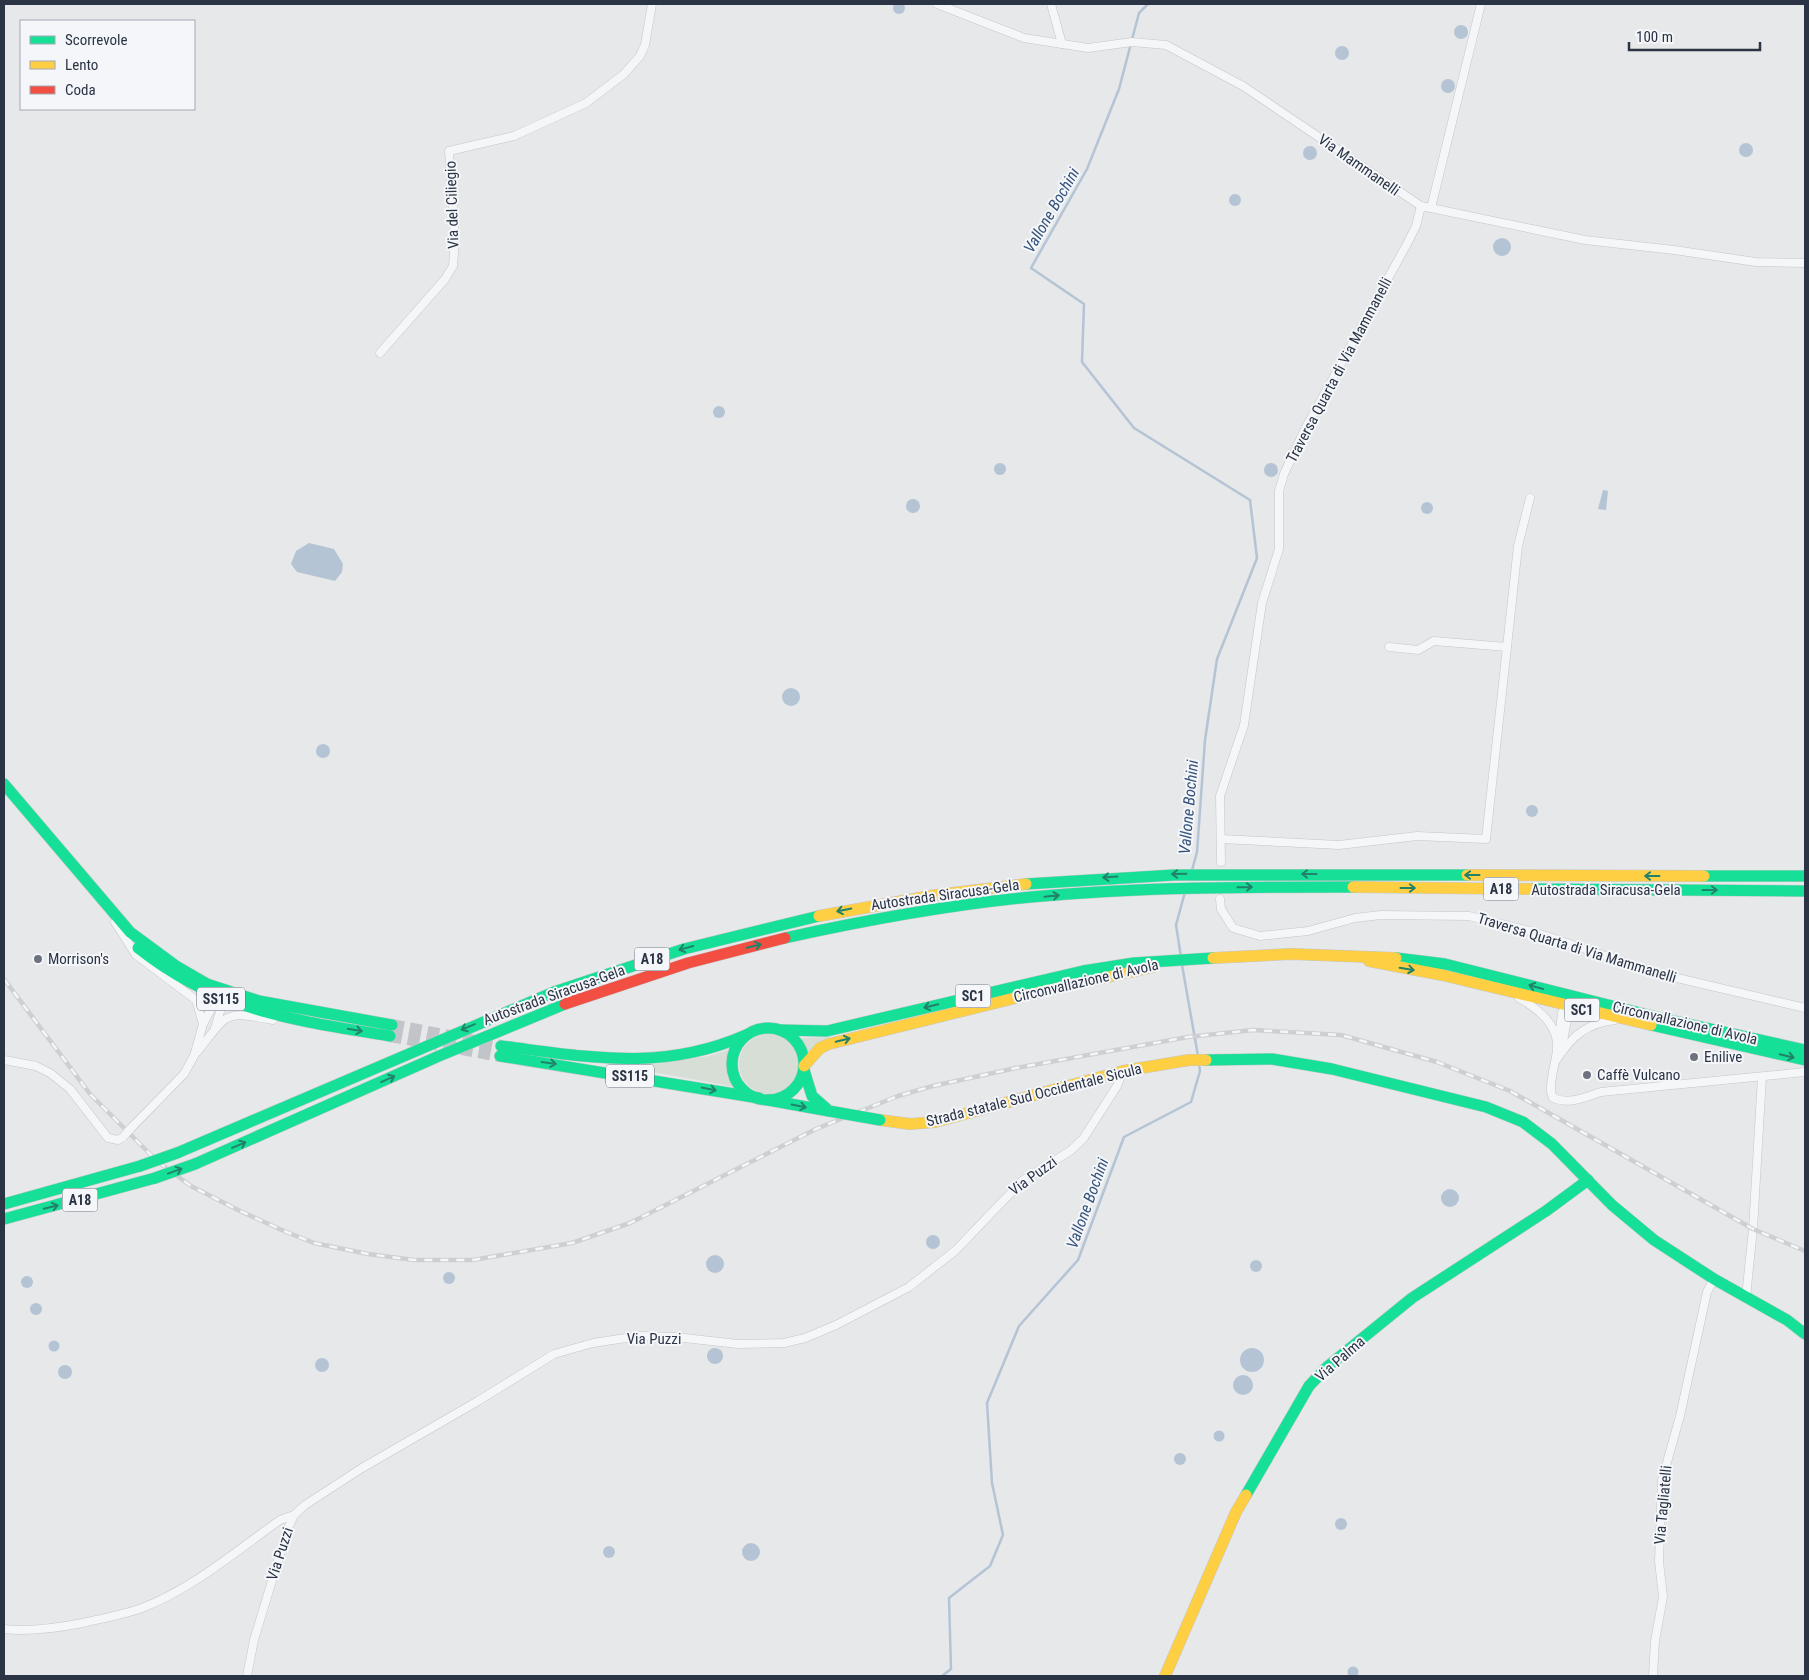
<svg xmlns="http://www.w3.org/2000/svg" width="1809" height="1680" font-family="'Roboto Condensed',sans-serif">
<rect width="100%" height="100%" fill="#e6e8ea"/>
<g fill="#d6ded6">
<circle cx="769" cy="1064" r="30"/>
<polygon points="833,1037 808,1052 802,1038"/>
<polygon points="729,1050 728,1069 735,1087 642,1070 644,1066 709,1056"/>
</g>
<g fill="#b4c4d5">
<circle cx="899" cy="8" r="6"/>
<circle cx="1461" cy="32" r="7"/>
<circle cx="1342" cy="53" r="7"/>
<circle cx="1448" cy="86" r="7"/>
<circle cx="1746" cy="150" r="7"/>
<circle cx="1310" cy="153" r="7"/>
<circle cx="1235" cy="200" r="6"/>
<circle cx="1502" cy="247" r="9"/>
<circle cx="719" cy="412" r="6"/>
<circle cx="1271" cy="470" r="7"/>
<circle cx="1000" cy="469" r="6"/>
<polygon points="1603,490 1608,491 1606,510 1598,509"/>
<circle cx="913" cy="506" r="7"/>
<circle cx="1427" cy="508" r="6"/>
<polygon points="309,543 334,549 343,564 342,572 335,581 297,572 291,564 296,551"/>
<circle cx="791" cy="697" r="9"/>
<circle cx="323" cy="751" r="7"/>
<circle cx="1532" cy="811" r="6"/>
<circle cx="1450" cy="1198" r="9"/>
<circle cx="933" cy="1242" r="7"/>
<circle cx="715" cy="1264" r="9"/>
<circle cx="1256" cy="1266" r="6"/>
<circle cx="449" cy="1278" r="6"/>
<circle cx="27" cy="1282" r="6"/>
<circle cx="36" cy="1309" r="6"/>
<circle cx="54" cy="1346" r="5.5"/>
<circle cx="715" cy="1356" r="8"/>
<circle cx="1252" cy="1360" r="12"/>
<circle cx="322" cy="1365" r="7"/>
<circle cx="65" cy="1372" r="7"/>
<circle cx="1243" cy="1385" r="10"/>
<circle cx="1219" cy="1436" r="5.5"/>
<circle cx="1180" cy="1459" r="6"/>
<circle cx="1341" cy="1524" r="6"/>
<circle cx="751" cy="1552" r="9"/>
<circle cx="609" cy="1552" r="6"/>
<circle cx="1353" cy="1672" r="5.5"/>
</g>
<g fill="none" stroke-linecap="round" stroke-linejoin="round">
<g stroke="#b4c4d5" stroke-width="2.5">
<polyline points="1148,4 1139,13 1119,89 1087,169 1031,268 1084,304 1082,362 1134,428 1250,500 1257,558 1217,659 1205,740 1197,852 1192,870"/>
<polyline points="1181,957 1176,925 1185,892"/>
<polyline points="1182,965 1198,1056"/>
<polyline points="942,1676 951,1669 949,1598 990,1566 1003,1535 992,1483 987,1403 1019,1326 1078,1260 1124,1137 1191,1102 1200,1071 1199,1064"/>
</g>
<g stroke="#c1c4c9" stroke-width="12" stroke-dasharray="12 6" stroke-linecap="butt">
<polyline points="392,1025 501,1046"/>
<polyline points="390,1036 500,1056"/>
</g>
<g stroke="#c4c6c8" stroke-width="9">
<g id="street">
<polyline points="937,4 1024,38 1088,48 1132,42 1166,45 1243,86 1421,206 1585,240 1674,250 1756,262 1805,263"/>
<polyline points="1051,4 1062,44"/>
<polyline points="1431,208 1481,4"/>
<polyline points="380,353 445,279 453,266 455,239 449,151 514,136 586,103 624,74 640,56 645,45 652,4"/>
<polyline points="1389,647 1418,650 1434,641 1507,647"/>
<polyline points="1221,839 1339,845 1417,836 1486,839 1518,546 1530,498"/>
<polyline points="1221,862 1220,796 1244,725 1262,603 1279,549 1279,491 1284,474 1305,429 1407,244 1416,226 1421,206"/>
<polyline points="1220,899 1221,909 1233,928 1260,936 1308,931 1355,918 1381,915 1469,916 1534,932 1660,974 1805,1008"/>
<polyline points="115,922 136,955 196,1000 203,1024 194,1056 184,1074 132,1127"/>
<path d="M 1519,998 C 1537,1008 1559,1025 1557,1049 C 1556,1063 1550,1077 1551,1092 L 1553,1098 C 1569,1105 1585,1097 1601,1092 L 1805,1072"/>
<polyline points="203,1024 215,1002 221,998"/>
<polyline points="215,1028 222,1005 219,997"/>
<polyline points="1559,1037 1562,1013 1568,1005"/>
<path d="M 197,1052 C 228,1014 222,1010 273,1020"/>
<polyline points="1561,1052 1568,1014 1565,1004"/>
<path d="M 1557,1059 C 1572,1036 1587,1023 1615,1020"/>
<polyline points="4,1060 36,1066 50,1073 70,1089 108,1138 118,1140 123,1137"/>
<polyline points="1746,1297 1753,1229 1762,1077"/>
<path d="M 4,1629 C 30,1632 57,1628 83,1623 C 103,1618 123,1615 142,1608 C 192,1589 236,1551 280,1520 L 294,1515"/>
<polyline points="247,1676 254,1640 288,1528 294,1515 305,1505 362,1468 478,1401 554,1354 593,1343 639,1336 675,1337 738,1344 784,1343 805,1338 836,1325 909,1287 956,1250 1022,1181 1070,1151 1083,1139 1117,1086 1123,1071"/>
<polyline points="1653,1676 1655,1641 1663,1597 1659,1561 1662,1480 1680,1416 1707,1292 1714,1279"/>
</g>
</g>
<g stroke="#c4c6c8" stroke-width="12">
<g id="fast">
<polyline points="4,784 130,932 176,966 207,984 259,1001 392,1025"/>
<polyline points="1704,876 1805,876"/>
<polyline points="1026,884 1174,875 1467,875"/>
<polyline points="1532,889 1805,891"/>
<path d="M 785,938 C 866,920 948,905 1031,897 C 1138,887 1245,887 1353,887"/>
<path d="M 138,948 C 217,1011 294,1020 390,1036"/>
<polyline points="1396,958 1445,964 1656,1017 1805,1050"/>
<polyline points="1651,1025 1805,1060"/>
<circle cx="768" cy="1064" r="36"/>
<polyline points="780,1030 827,1031 1083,971 1134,963 1213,958"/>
<path d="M 501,1046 C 589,1057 662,1072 746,1035"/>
<polyline points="500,1056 759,1098"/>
<polyline points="1206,1060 1272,1059 1332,1069 1486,1107 1523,1122 1552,1144 1612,1205 1654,1240 1714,1279 1787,1320 1805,1334"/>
<polyline points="804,1070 812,1096 828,1110"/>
<polyline points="768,1100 829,1111"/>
<polyline points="177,1153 554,992 684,949 819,916"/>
<polyline points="195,1164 439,1056 565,1004"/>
<polyline points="4,1204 140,1166"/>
<polyline points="4,1219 155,1178"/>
<polyline points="1246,1495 1309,1386 1327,1367 1412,1298 1546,1211 1588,1180"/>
</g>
</g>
<g stroke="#c4c6c8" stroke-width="12">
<g id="slow">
<polyline points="1467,875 1704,876"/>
<polyline points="1353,887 1532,889"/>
<polyline points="819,916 936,895 1026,884"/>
<polyline points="1213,958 1291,954 1396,958"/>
<polyline points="1369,961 1442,975 1651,1025"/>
<polyline points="804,1066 820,1048 829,1044 1027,995 1153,967"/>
<polyline points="880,1120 910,1124 935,1122 1123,1071 1189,1060 1206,1060"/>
<polyline points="1165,1676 1236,1512 1246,1495"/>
</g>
</g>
<g stroke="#c4c6c8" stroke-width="12">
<polyline id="jam" points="565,1004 688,963 785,938"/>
</g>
<use href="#street" stroke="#f5f6f7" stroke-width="8"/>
<use href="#fast" stroke="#16e098" stroke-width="11"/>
<use href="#slow" stroke="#ffcf43" stroke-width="11"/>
<use href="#jam" stroke="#f24e42" stroke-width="11"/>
<g stroke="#cecfd2" stroke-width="4.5">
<polyline id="rail" points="4,979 90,1094 158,1162 191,1186 240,1211 284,1231 314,1243 368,1254 414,1260 473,1260 572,1243 630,1223 816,1129 898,1096 933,1086 1016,1068 1188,1037 1253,1030 1341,1035 1437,1062 1510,1091 1753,1229 1805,1251"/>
</g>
<use href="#rail" stroke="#f4f6f9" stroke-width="2.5" stroke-dasharray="8" stroke-linecap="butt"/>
<g stroke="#c4c6c8" stroke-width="9" stroke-linecap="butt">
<polyline id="street-bridge" points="123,1137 132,1127"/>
</g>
<g stroke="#c4c6c8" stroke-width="12" stroke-linecap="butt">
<g id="fast-bridge">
<polyline points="829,1111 880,1120"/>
<polyline points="140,1166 177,1153"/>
<polyline points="155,1178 195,1164"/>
</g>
</g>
<use href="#street-bridge" stroke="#f5f6f7" stroke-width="8"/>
<use href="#fast-bridge" stroke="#16e098" stroke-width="11"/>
</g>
<defs><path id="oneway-shaft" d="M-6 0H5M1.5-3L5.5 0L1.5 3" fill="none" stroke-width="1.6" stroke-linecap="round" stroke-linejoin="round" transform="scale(1.25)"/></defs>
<g stroke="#22816a">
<use href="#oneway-shaft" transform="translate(1179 874) rotate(179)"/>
<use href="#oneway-shaft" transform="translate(1309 874) rotate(-180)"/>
<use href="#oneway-shaft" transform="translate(1472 875) rotate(-180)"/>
<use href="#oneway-shaft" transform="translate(1652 876) rotate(-180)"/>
<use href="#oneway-shaft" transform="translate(1110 877) rotate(176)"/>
<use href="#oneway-shaft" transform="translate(1245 887) rotate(-1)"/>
<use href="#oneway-shaft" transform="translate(1408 888)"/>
<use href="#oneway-shaft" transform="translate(1710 890)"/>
<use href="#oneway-shaft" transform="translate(1052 896) rotate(-6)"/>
<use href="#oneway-shaft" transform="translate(844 910) rotate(168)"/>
<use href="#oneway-shaft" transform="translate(754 946) rotate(-14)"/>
<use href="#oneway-shaft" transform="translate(686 948) rotate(165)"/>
<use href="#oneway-shaft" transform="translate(1407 969) rotate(9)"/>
<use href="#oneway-shaft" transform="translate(1536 987) rotate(-165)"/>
<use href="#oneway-shaft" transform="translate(931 1006) rotate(167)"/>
<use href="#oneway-shaft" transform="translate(468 1027) rotate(157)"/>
<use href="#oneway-shaft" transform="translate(355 1030) rotate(10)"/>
<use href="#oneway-shaft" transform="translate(843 1040) rotate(-14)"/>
<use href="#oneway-shaft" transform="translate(1787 1056) rotate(13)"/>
<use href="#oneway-shaft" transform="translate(549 1063) rotate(8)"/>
<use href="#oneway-shaft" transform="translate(388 1079) rotate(-24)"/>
<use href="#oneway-shaft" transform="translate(709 1089) rotate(11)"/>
<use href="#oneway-shaft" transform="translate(799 1106) rotate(11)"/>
<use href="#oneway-shaft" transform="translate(239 1145) rotate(-23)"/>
<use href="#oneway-shaft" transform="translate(175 1171) rotate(-20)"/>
<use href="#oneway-shaft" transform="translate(51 1207) rotate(-14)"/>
</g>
<g fill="#6c737f" stroke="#f4f6f9" stroke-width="2">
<circle cx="38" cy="959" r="5"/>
<circle cx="1694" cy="1057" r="5"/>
<circle cx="1587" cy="1075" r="5"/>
</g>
<g text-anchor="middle" stroke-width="4" stroke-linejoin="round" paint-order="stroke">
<g fill="#f4f6f9" stroke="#676e7b" stroke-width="1">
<rect x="1483.5" y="877.5" width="35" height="23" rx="4"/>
<rect x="634.5" y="947.5" width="35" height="23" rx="4"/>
<rect x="955.5" y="984.5" width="35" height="23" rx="4"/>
<rect x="197" y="987.5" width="48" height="23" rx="4"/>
<rect x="1564.5" y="998.5" width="35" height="23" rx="4"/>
<rect x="606" y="1064.5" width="48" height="23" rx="4"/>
<rect x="62.5" y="1188.5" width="35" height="23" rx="4"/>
</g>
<g font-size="14" font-weight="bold" fill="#2b3445">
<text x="1501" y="894">A18</text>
<text x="652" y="964">A18</text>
<text x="973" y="1001">SC1</text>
<text x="221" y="1004">SS115</text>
<text x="1582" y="1015">SC1</text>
<text x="630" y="1081">SS115</text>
<text x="80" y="1205">A18</text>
</g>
<g font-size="15" fill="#2b3445" stroke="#f4f6f9">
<text transform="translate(1359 165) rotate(35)" y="5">Via Mammanelli</text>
<text transform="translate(452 205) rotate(-92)" y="5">Via del Ciliegio</text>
<text transform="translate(1339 370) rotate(-62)" y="5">Traversa Quarta di Via Mammanelli</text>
<text x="1606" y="895">Autostrada Siracusa-Gela</text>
<text transform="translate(945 895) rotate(-8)" y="5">Autostrada Siracusa-Gela</text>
<text transform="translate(1577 948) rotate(17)" y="5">Traversa Quarta di Via Mammanelli</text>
<text transform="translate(1086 981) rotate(-13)" y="5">Circonvallazione di Avola</text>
<text transform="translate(554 995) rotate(-20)" y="5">Autostrada Siracusa-Gela</text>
<text transform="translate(1685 1023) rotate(13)" y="5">Circonvallazione di Avola</text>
<text transform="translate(1034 1095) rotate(-14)" y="5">Strada statale Sud Occidentale Sicula</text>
<text transform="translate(1033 1176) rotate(-36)" y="5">Via Puzzi</text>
<text x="654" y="1344">Via Puzzi</text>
<text transform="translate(1340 1359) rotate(-41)" y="5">Via Palma</text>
<text transform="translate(1663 1505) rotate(-85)" y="5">Via Tagliatelli</text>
<text transform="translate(280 1554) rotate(-72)" y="5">Via Puzzi</text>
</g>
<g font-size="15" fill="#2b3445" stroke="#f4f6f9" text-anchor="start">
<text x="48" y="964">Morrison's</text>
<text x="1704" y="1062">Enilive</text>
<text x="1597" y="1080">Caffè Vulcano</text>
</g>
<g font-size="16" font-style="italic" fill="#34527a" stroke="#f4f6f9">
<text transform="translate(1051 210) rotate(-60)" y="6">Vallone Bochini</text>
<text transform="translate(1188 807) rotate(-85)" y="6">Vallone Bochini</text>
<text transform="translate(1087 1203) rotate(-70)" y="6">Vallone Bochini</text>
</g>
</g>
<rect width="1809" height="1680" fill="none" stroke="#2b3445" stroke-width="10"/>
<rect x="20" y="20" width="175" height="90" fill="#f4f6f9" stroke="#a4a8b1"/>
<rect x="30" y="36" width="25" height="8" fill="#16e098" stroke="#a4a8b1"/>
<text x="65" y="45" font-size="15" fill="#2b3445">Scorrevole</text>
<rect x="30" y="61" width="25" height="8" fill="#ffcf43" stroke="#a4a8b1"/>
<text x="65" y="70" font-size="15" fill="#2b3445">Lento</text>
<rect x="30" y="86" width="25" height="8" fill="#f24e42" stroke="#a4a8b1"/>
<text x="65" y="95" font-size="15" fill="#2b3445">Coda</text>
<path d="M1629 42v8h131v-8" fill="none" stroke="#2b3445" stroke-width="2.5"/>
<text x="1636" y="42" font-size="15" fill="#2b3445" stroke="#f4f6f9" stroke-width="4" paint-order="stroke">100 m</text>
</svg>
